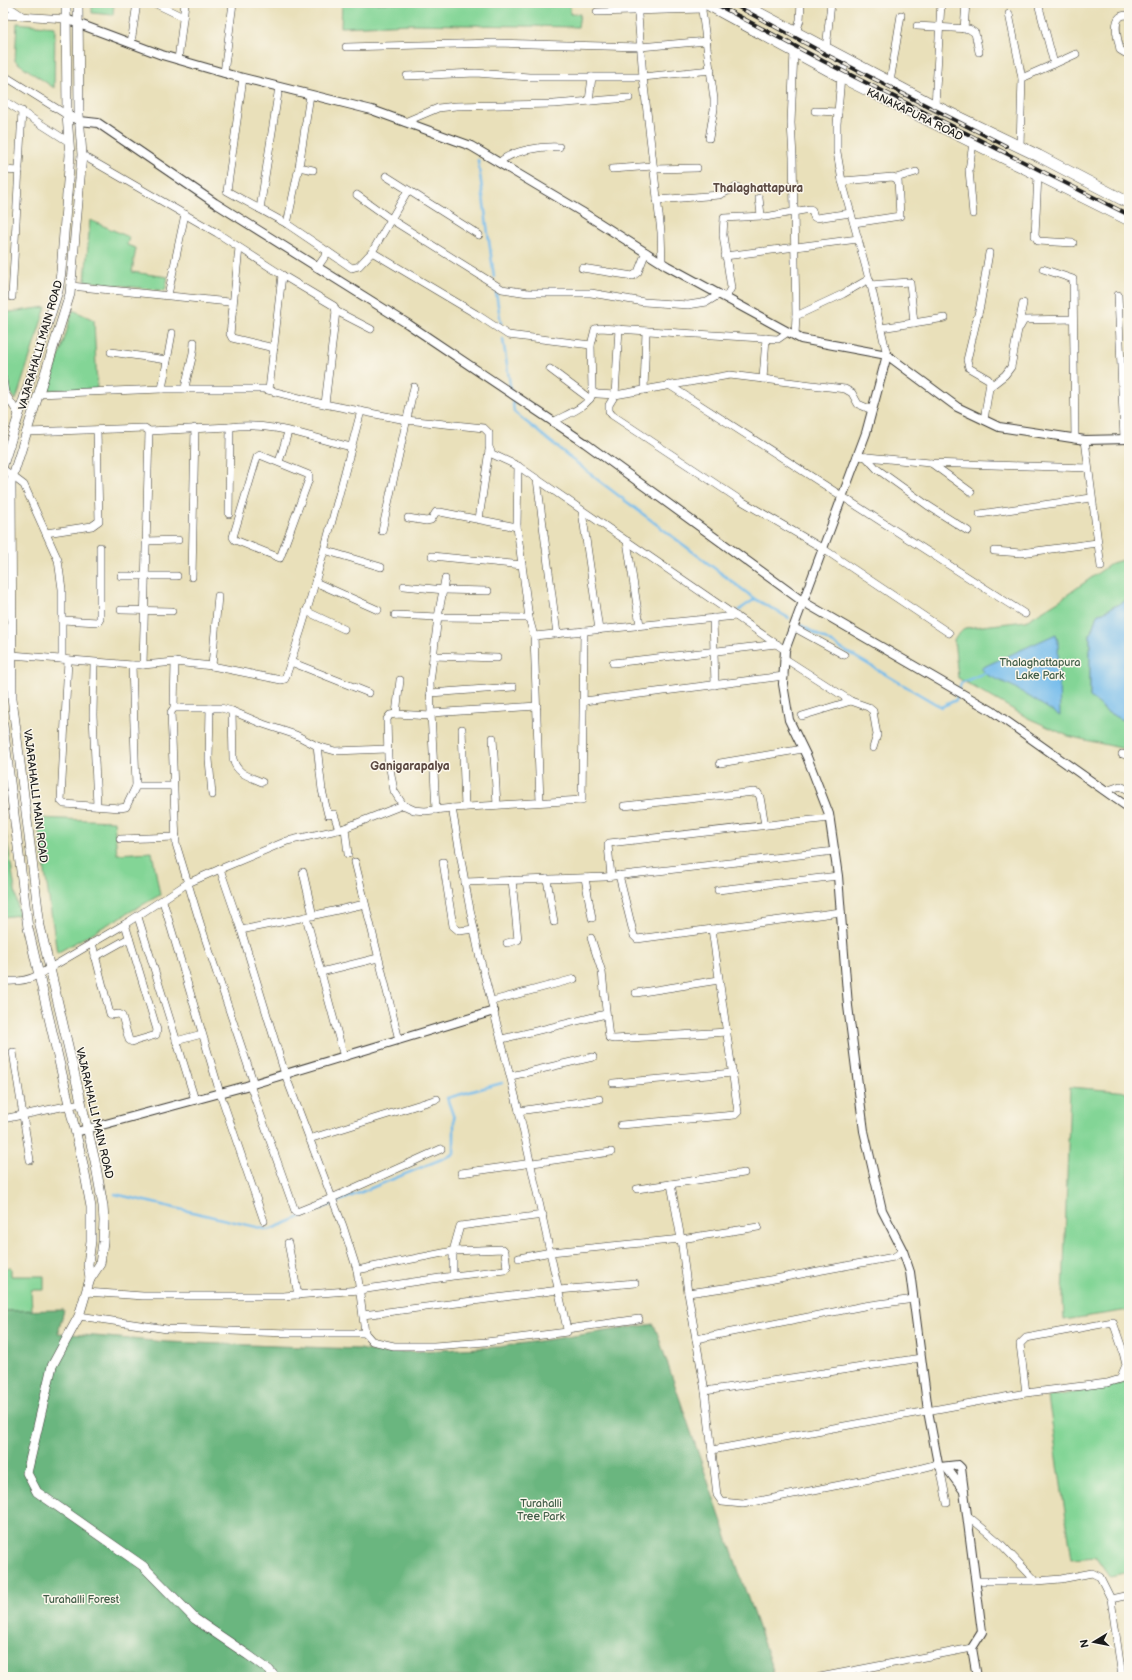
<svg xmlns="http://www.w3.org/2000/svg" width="1132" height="1680" font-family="'Balsamiq Sans',sans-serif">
<rect width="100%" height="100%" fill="#fbf7ec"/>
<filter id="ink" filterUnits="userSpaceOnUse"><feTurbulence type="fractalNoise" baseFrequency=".025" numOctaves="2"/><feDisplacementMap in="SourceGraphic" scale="8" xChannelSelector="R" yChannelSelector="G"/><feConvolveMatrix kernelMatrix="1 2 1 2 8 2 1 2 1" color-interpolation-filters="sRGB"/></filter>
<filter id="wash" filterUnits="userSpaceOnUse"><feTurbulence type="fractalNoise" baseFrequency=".012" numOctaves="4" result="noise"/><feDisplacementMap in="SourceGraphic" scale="16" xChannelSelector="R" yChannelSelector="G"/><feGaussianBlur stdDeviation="0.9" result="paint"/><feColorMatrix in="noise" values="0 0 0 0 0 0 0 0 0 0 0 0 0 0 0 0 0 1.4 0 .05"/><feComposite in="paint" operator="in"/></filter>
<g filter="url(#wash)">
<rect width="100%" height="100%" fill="#e9e0ba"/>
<g fill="#83d596" stroke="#507859">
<polygon points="92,3 114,3 113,15 92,13"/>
<polygon points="342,3 570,3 570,14 580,14 578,27 412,24 341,27"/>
<polygon points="17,23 55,27 54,88 15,61"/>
<polygon points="90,220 129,237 127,245 136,248 132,272 168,277 165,291 85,281"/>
<polygon points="46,307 16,400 7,388 3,357 3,313"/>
<polygon points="73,310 94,320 97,389 49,390"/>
<polygon points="1129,558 1129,599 1097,615 1090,635 1090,697 1107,712 1129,723 1129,750 1068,736 1028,718 958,678 954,639 965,628 1026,621 1060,600 1112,563"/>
<polygon points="3,814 19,915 3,917"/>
<polygon points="37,818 114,821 117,854 152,852 160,895 57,953"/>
<polygon points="1070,1087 1129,1092 1129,1310 1064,1320 1063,1297"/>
<polygon points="3,1268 11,1268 11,1276 44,1276 44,1290 31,1290 32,1310 3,1311"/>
<polygon points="1129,1378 1129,1573 1110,1577 1096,1557 1072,1559 1048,1397 1117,1385"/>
</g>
<polygon fill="#6ab67f" stroke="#43694e" points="64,1310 58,1333 167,1342 359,1349 384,1353 498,1347 654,1324 775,1677 3,1677 3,1311"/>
<g fill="#74bcec" stroke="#486c84">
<polygon points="1129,599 1129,723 1107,712 1090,697 1090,635 1097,615"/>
<polygon points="1056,634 1058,642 1060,716 1012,686 987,675 981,668"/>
</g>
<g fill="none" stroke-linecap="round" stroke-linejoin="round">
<g stroke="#74bcec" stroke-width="2.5">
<polyline points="478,160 494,277"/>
<polyline points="496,293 501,323"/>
<polyline points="503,339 511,391"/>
<polyline points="512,396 514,412 598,480 755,599 789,618"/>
<polyline points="739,610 755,599"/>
<polyline points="801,625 941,707 956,700 961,683 987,672"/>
<polyline points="115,1194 269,1230 454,1154 454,1118 447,1098 502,1083"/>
</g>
</g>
</g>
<g filter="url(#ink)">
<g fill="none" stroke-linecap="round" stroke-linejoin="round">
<g stroke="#3b3934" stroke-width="8">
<g id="minor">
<polyline points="3,3 21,15"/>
<polyline points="154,3 183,17"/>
<polyline points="637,3 643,77 661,232 662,263"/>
<polyline points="701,3 714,99 714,109 709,138"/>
<polyline points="597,12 702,9"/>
<polyline points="1009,14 1022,78 1020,146"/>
<polyline points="3,15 66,19"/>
<path d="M 1129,15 C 1126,15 1122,15 1120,17 C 1112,24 1119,42 1120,50 L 1125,53 L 1129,52"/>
<polyline points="917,26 969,29 975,33 979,52"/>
<polyline points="964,29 966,3"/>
<polyline points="796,33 800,20 801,3"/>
<polyline points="131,43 137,3"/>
<polyline points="346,47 495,43 640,47 707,41"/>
<polyline points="826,49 831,3"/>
<polyline points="794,51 791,123 793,157 796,316 795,335"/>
<polyline points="178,60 185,3"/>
<polyline points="1054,64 1076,54"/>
<polyline points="224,73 233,3"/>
<polyline points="3,75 67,115"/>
<polyline points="407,76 476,73 529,77 643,77 711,70"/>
<polyline points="243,78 227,191 287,224 352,268 359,266 372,252"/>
<polyline points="1022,78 1054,64 1038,3"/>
<polyline points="890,82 901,15"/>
<polyline points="3,100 69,142"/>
<polyline points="589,101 592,77"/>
<polyline points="935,106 941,3"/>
<polyline points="815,111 838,112"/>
<polyline points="405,122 438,108 456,106 554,104 629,98"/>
<polyline points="973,143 969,170 973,214"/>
<polyline points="82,155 217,233 282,275 334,306 336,311 325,404"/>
<path d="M 499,163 C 511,150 543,146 559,147"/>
<polyline points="299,167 313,170"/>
<polyline points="612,169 653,166"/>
<polyline points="654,169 697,168"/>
<polyline points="3,170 19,171"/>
<polyline points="1038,175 1035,236 1038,241 1073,243"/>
<polyline points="386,176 479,235"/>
<polyline points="896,178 916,172"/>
<polyline points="842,181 893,177 898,180 900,216 854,223"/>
<polyline points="408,190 372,252 476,314 508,335 591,345"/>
<polyline points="357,195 392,220 502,289 528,293 591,293 644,302 688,305 707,302 720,294"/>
<polyline points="759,198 761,215 765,217 810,209 812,210 814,217 816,218 851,213"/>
<polyline points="657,200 719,195 737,187"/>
<polyline points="260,209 279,87"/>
<polyline points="287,224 299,167 310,95"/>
<polyline points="725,256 858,239"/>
<polyline points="317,268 328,252"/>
<polyline points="582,268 633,276 638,272 646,252"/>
<polyline points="1043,269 1073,279 1075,439"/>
<polyline points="870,281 887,355"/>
<polyline points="870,285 909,282 910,283 914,323"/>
<polyline points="71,286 229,302 233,306 230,334 232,338 274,348"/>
<polyline points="168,295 185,214"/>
<polyline points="1118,295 1124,439"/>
<polyline points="12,297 22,111"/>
<polyline points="726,297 731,288 723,235 724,218 762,216"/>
<polyline points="233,306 239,248"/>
<polyline points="336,311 371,329"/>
<polyline points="796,316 843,294 869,279 842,181 837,152 837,124 841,77 847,60"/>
<polyline points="1020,327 1024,320 1073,319"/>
<polyline points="881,328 945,318"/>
<polyline points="619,329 615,395 609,405 609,411 612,415 740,500 822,548 949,633"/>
<polyline points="111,352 167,360"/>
<polyline points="550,369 590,399"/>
<polyline points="3,379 5,393 19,415"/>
<polyline points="763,379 766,338"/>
<polyline points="669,385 1025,614"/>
<polyline points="991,386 1005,375 1011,367 1023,303"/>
<polyline points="162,389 172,333"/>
<path d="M 185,389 C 187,373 194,358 194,342"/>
<polyline points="269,390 282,275"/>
<polyline points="644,390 646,331"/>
<polyline points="593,393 598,394 615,395 730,375 845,389 852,393 858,404 872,410"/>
<polyline points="38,394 162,389 264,389 319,403 406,420 484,428 489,433 489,447 492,454 518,466 785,650"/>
<polyline points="984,420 990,382 988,379 969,368 967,360 980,306 989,253"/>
<path d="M 553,422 C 567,414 587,408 593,393 L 592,389 L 591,345 L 595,329 L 600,328 L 778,339 L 788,332"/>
<path d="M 230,427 C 271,421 312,438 351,447"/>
<polyline points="149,431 230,427 229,514"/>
<polyline points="26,432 145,428 149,431 143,665"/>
<polyline points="1085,440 1101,567"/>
<polygon points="260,455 309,475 309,479 280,558 235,540 233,537 257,457"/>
<polyline points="857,456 930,463 1088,468"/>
<polyline points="866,457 877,469 927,505 968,531"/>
<polyline points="279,462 288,432"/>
<polyline points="931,463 971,492"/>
<polyline points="518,466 517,527 529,618 534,636 540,802"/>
<polyline points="3,469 24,485 58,560 62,589 62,659"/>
<polyline points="537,479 557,634"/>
<polyline points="582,511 599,630"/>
<polyline points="980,514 1091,498"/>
<polyline points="408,518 426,521 431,520 436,512 440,512 517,527"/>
<polyline points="479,519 489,450"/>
<polyline points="382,531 414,387"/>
<polyline points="46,533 92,526 99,521 97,430"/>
<polyline points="146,541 178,540"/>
<polyline points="627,541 640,625"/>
<polyline points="324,550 381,567"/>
<polyline points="994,551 1021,553 1097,543"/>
<polyline points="432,556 522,565"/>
<polyline points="121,576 177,576"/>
<polyline points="192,577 195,428"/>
<polyline points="315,582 378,610"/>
<polyline points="404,586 444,590 488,591"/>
<polyline points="121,610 172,611"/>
<polyline points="306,611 344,629"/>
<polyline points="395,615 438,617 529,618"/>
<polyline points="713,618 715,685"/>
<polyline points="62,620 98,622 100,619 100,547"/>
<polyline points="793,627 844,655"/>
<polyline points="534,636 736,616"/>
<path d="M 3,652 L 12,655 L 132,665 L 143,665 L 175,662 L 212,666 L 281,680 L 285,679 C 315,592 337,501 361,411"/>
<polyline points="433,656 497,658"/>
<polyline points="784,658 851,701 868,707 873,711 877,735 873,748"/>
<polyline points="68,660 61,801 64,804 120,808 126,807 136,786 173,786"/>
<polyline points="291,662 369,693"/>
<polyline points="94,663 93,715 97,806"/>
<polyline points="613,663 777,644"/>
<polyline points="132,665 136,786"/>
<polyline points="212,666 218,596"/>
<polyline points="430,693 513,687"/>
<polyline points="584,701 784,676"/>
<polyline points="174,708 175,662"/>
<polyline points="210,708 209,759 212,795"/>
<path d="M 232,711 L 233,759 C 237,774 248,776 262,782"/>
<polyline points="431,713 430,682 438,617 445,579"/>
<polyline points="396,714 400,680"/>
<polyline points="802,716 851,701"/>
<polyline points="462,729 465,807"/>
<polyline points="493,738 497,805"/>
<polyline points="317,746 322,790 328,815 334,814 339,830"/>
<polyline points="1122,754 1129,756"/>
<polyline points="720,763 803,749"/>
<polyline points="1106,791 1120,786 1129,790"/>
<polyline points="403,805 394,791 388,758 387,719 390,715 396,714 431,716"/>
<polyline points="624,806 754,792 758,793 760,797 765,825"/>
<polyline points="452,808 468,899 479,954 519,1111 567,1329"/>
<polyline points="436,810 431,713 537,706"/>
<polyline points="345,828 348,854"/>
<polyline points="120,839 176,837"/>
<polyline points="355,862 399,1040"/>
<polyline points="443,862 453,926 459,931 474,929"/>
<polyline points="220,869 241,930"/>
<polyline points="303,872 313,916"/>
<polyline points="619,875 634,936 637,939 841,912"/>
<polyline points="611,876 608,845 609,843 830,818"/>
<polyline points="585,878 592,918"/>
<polyline points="547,879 554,922"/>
<polyline points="465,882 605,877 835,851"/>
<polyline points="718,890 838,876"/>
<polyline points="163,901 220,1093 264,1221"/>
<polyline points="138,917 195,1100"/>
<polyline points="306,917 365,904"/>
<polyline points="591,938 602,972 609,1038 614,1039 727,1032"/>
<polyline points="92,943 110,1014 112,1015 119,1014 122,1016 129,1040 132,1042 156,1035 157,1030 125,924"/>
<polyline points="507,943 518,940 512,880"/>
<polyline points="95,957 129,938"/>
<polyline points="321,972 378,958"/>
<path d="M 3,981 C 16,982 27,981 38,975 L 125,924 L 188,883 L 220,869 L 287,841 L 342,829 L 403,805 L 414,810 L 425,811 L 452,808 L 582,800 L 584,631"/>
<polyline points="636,993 719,980"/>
<polyline points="492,1001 574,979"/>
<polyline points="502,1039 606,1014"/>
<polyline points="176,1041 202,1034"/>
<polyline points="13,1052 30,1160"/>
<polyline points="511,1076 593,1057"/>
<polyline points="613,1083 733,1073"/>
<polyline points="254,1084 201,926 176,844 171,712 174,708 221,708 232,711 263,724 296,735 317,746 335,751 387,749"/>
<polyline points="250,1085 295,1211 297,1212 332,1198 285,1074 241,930 306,917 344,1057"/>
<polyline points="519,1111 599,1099"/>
<polyline points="3,1119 81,1103"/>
<polyline points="621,1125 735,1115 738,1112 712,929"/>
<polyline points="309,1139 437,1099"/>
<polyline points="461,1173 611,1152"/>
<polyline points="671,1184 681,1239 758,1227"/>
<polyline points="637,1189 744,1173"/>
<polyline points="288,1243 298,1295"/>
<polyline points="519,1258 551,1252 681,1239 688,1293 705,1391 717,1495 722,1502 743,1504 906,1472 938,1464"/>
<polyline points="357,1270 343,1226 332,1198 441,1149"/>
<polyline points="86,1292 143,1296 283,1296 360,1290 453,1276 505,1270 507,1268 505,1252 503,1249 453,1251 453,1276"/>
<polyline points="688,1293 731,1287 894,1257 903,1251"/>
<polyline points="363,1315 559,1290 635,1283"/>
<polyline points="79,1316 167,1329 290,1333 365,1333 372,1341 394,1346 434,1346 486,1342 567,1332 567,1329 639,1319"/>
<polyline points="365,1333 357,1270 453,1251 460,1226 543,1215"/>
<polyline points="696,1339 864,1306 914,1299"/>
<polyline points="705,1391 921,1358"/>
<polyline points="712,1450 1026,1393 1107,1383 1120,1379 1126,1365 1122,1348 1113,1322 1026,1338 1020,1344 1026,1393"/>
<polyline points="940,1467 947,1503"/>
<polyline points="967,1515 1000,1543 1036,1581"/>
<polyline points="976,1581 1036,1581 1061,1579 1092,1573 1100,1577 1111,1599"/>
<polyline points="820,1677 972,1648"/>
<polyline points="1122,1677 1111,1599 1129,1595"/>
</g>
</g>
<g stroke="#3b3934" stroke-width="10">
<g id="tertiary">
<polyline points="66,19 162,55 231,75 372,110 471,146 582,212 667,266 801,339 887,355 866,433 785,650 783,684 789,720 807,757 829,814 838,876 848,1006 864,1131 882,1210 903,1251 910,1272 928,1411 938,1464 940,1467 958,1465 961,1468 982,1632 972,1648 977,1677"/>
<polyline points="67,115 80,121 98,123 215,203 408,324 585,443 802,601 992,711 1129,808"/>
<polyline points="887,355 957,407 999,427 1085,440 1129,439"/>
<polyline points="76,1132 246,1086 494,1011"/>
<polyline points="946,1467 964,1491"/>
</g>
</g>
<g stroke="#3b3934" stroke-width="10">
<g id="secondary">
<polyline points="78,3 79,114 82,155 70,294 11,482 12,698 40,926 95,1161 103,1206 104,1221 103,1242 100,1264 90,1279 79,1316 52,1366 27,1473 37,1492 143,1566 195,1619 248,1655 269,1670 275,1677"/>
<polyline points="3,465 58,291 61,272 70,155 67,115 66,3"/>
<polyline points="3,725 28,928 83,1164 91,1207 91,1241 88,1264 90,1279"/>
</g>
</g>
<g stroke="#3b3934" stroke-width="12">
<g id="trunk">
<polyline points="705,3 841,77 1129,220"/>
<polyline points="740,3 935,106 1039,156 1129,203"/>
</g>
</g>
<use href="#minor" stroke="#fff" stroke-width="7"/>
<use href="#tertiary" stroke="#fff" stroke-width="8"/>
<use href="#secondary" stroke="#fff" stroke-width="9"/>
<use href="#trunk" stroke="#fff" stroke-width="11"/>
<g stroke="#1c1c1c" stroke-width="4">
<g id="rail">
<polyline points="714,3 823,61 1129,215"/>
<polyline points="731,3 827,55 1006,146"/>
</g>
</g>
<use href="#rail" stroke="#fbf7ec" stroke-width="2.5" stroke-dasharray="8" stroke-linecap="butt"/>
</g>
</g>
<g text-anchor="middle" stroke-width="3" stroke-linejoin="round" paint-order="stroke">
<g font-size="11" fill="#1c1c1c" stroke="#fbf7ec">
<text transform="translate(915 114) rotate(26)" y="4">KANAKAPURA ROAD</text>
<text transform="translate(40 345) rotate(-74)" y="4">VAJARAHALLI MAIN ROAD</text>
<text transform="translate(36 796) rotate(83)" y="4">VAJARAHALLI MAIN ROAD</text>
<text transform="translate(95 1113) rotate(77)" y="4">VAJARAHALLI MAIN ROAD</text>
</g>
<g font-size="11" fill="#405d47" stroke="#fbf7ec">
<text x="1040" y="666">Thalaghattapura<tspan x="1040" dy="13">Lake Park</tspan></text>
<text x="541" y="1507">Turahalli<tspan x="541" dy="13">Tree Park</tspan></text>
<text x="81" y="1603">Turahalli Forest</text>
</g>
<g font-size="12" font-weight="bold" fill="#5d4b44" stroke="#fbf7ec">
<text x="758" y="192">Thalaghattapura</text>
<text x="410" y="770">Ganigarapalya</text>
</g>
</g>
<rect width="1132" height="1680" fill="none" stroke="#fbf7ec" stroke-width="16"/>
<g transform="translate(1094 1642) rotate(260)" stroke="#fbf7ec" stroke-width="3" paint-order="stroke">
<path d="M0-3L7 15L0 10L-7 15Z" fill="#1c1c1c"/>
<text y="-6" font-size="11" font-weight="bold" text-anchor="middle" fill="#1c1c1c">N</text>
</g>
</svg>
